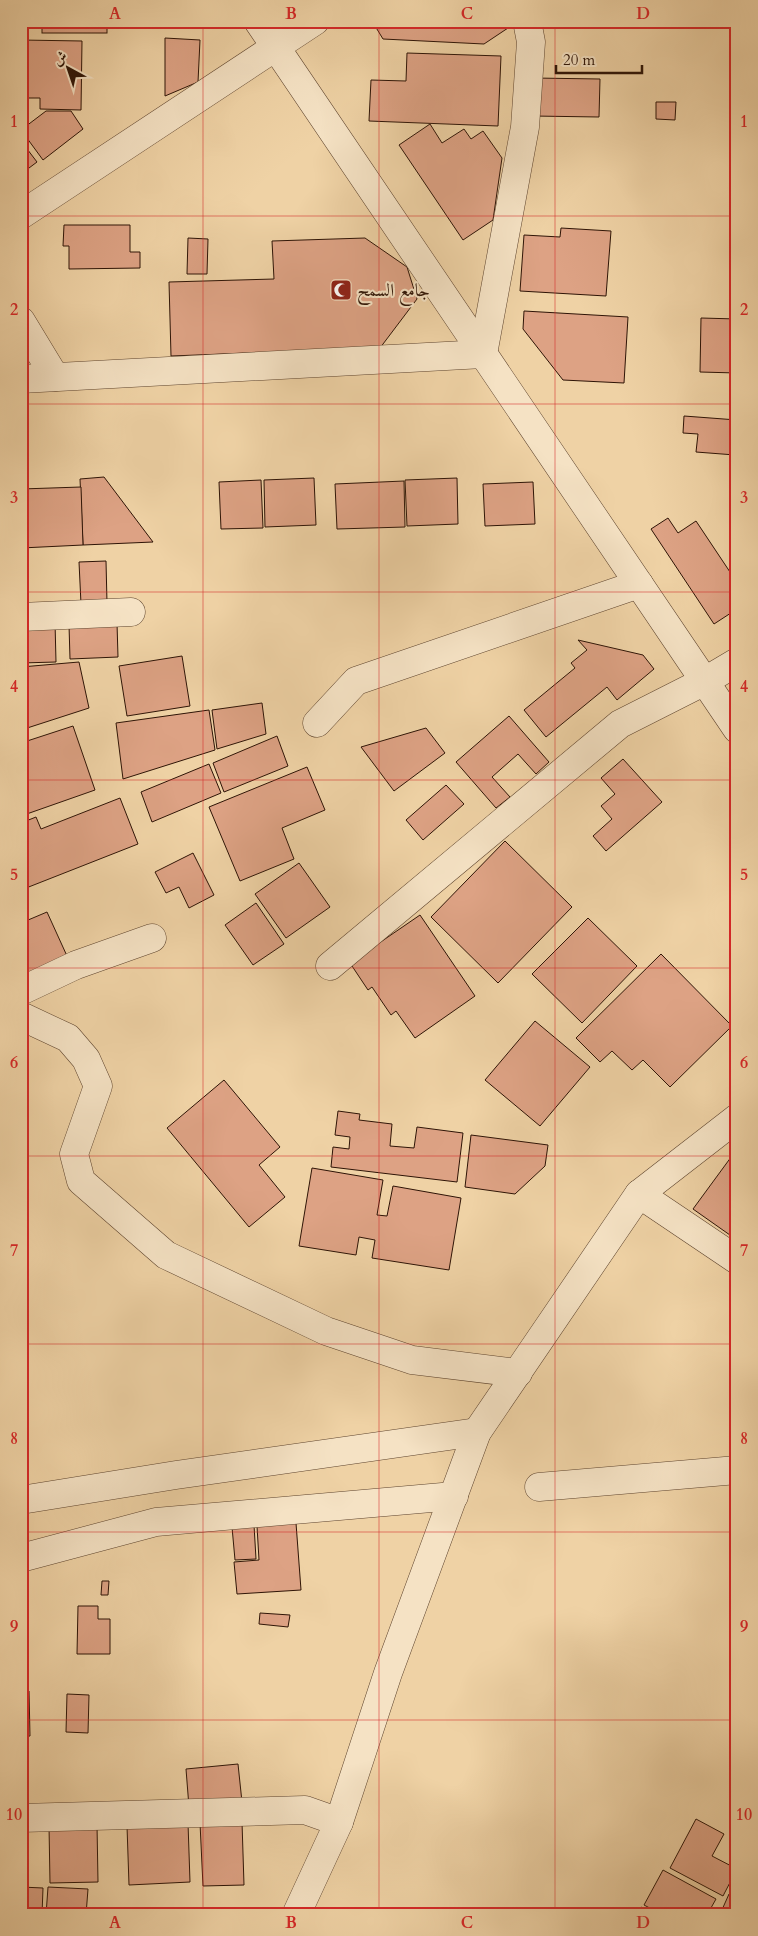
<svg xmlns="http://www.w3.org/2000/svg" width="758" height="1936" font-family="Cardo,Amiri,serif">
<rect width="100%" height="100%" fill="#efd2a5"/>
<filter id="stains"><feTurbulence type="fractalNoise" baseFrequency=".004" numOctaves="4"/><feColorMatrix values="0 0 0 0 .2 0 0 0 0 .09 0 0 0 0 .02 0 0 0 .5 -.17"/></filter>
<radialGradient id="worn" r=".72"><stop offset=".6" stop-color="#630" stop-opacity="0"/><stop offset="1" stop-color="#630" stop-opacity=".3"/></radialGradient>
<g fill="#dda284" stroke="#2e1406">
<rect x="42" y="21" width="65" height="12"/>
<polygon points="136,21 199,21 199,28 136,27"/>
<polygon points="372,21 508,21 511,26 484,44 383,39"/>
<polygon points="165,38 200,40 198,82 165,96"/>
<polygon points="21,40 82,41 81,110 40,109 40,98 21,98"/>
<polygon points="407,53 501,56 498,126 369,121 371,80 406,81"/>
<polygon points="534,78 600,79 599,117 533,116"/>
<polygon points="656,102 676,102 675,120 656,119"/>
<polygon points="46,111 71,111 83,129 43,160 21,130"/>
<polygon points="430,124 442,143 464,129 471,139 483,131 502,158 493,220 463,240 399,145"/>
<polygon points="21,141 37,162 21,174"/>
<polygon points="64,225 130,225 130,252 140,252 140,268 69,269 69,246 63,246"/>
<polygon points="561,228 611,231 606,296 520,291 524,235 560,237"/>
<polygon points="188,238 208,239 207,274 187,274"/>
<polygon points="365,238 407,267 417,299 380,348 171,356 169,282 274,279 272,241"/>
<polygon points="524,311 628,317 624,383 563,380 523,329"/>
<polygon points="701,318 737,319 737,373 700,372"/>
<polygon points="684,416 737,420 735,455 696,452 698,434 683,433"/>
<polygon points="104,477 153,542 83,545 80,479"/>
<polygon points="314,478 316,525 265,527 264,480"/>
<polygon points="457,478 458,524 407,526 405,480"/>
<polygon points="261,480 263,528 221,529 219,482"/>
<polygon points="404,481 405,527 337,529 335,484"/>
<polygon points="533,482 535,524 485,526 483,484"/>
<polygon points="81,487 83,545 21,548 21,489"/>
<polygon points="668,518 678,533 696,521 732,575 737,572 737,609 714,624 651,529"/>
<polygon points="106,561 107,603 81,604 79,562"/>
<polygon points="55,622 56,662 21,663 21,624"/>
<polygon points="117,623 118,657 70,659 69,625"/>
<polygon points="578,640 643,655 654,669 617,700 607,687 546,737 524,710 575,668 571,663 587,650"/>
<polygon points="182,656 190,706 127,716 119,666"/>
<polygon points="79,662 89,708 21,730 21,667"/>
<polygon points="262,703 266,734 217,749 212,710"/>
<polygon points="209,710 215,750 123,779 116,723"/>
<polygon points="509,716 549,762 536,774 518,754 492,777 510,797 496,808 456,762"/>
<polygon points="73,726 95,790 21,816 21,743"/>
<polygon points="426,728 445,753 394,791 361,747"/>
<polygon points="277,736 288,766 224,792 213,763"/>
<polygon points="623,759 662,802 606,851 593,836 612,819 601,806 615,794 601,778"/>
<polygon points="209,764 221,793 152,822 141,792"/>
<polygon points="307,767 325,810 282,828 294,859 240,881 209,807"/>
<polygon points="446,785 464,804 423,840 406,820"/>
<polygon points="120,798 138,844 21,890 21,823 36,817 41,829"/>
<polygon points="505,841 572,907 498,983 431,917"/>
<polygon points="193,853 214,895 189,908 179,887 166,893 155,872"/>
<polygon points="299,863 330,907 286,938 255,894"/>
<polygon points="256,903 284,944 253,965 225,925"/>
<polygon points="47,912 67,956 21,976 21,923"/>
<polygon points="420,915 475,996 415,1038 396,1011 391,1015 372,987 368,990 350,963"/>
<polygon points="588,918 637,966 582,1023 532,974"/>
<polygon points="661,954 732,1026 670,1087 643,1060 632,1070 612,1051 600,1062 576,1038"/>
<polygon points="535,1021 590,1067 540,1126 485,1080"/>
<polygon points="224,1080 280,1147 259,1165 285,1197 249,1227 167,1128"/>
<polygon points="338,1111 360,1114 359,1120 392,1124 390,1146 414,1148 417,1127 463,1133 457,1182 331,1167 333,1147 349,1149 350,1137 335,1135"/>
<polygon points="471,1135 548,1145 545,1166 515,1194 465,1187"/>
<polygon points="737,1149 737,1240 693,1209"/>
<polygon points="312,1168 383,1180 377,1215 387,1216 393,1186 461,1198 449,1270 372,1258 375,1240 359,1237 356,1255 299,1246"/>
<polygon points="296,1523 301,1590 237,1594 234,1562 259,1560 257,1526"/>
<polygon points="254,1525 256,1559 235,1560 232,1527"/>
<polygon points="102,1581 109,1581 108,1595 101,1595"/>
<polygon points="78,1606 98,1606 98,1619 110,1619 110,1654 77,1654"/>
<polygon points="260,1613 290,1615 288,1627 259,1624"/>
<polygon points="21,1691 29,1691 30,1736 21,1737"/>
<polygon points="67,1694 89,1695 88,1733 66,1732"/>
<polygon points="238,1764 242,1802 189,1807 186,1769"/>
<polygon points="696,1819 724,1834 712,1856 737,1869 723,1896 670,1868"/>
<polygon points="242,1822 244,1885 203,1886 200,1823"/>
<polygon points="188,1823 190,1882 129,1885 127,1826"/>
<polygon points="97,1825 98,1882 50,1883 49,1826"/>
<polygon points="663,1870 716,1899 707,1915 663,1915 644,1905"/>
<polygon points="21,1887 43,1888 42,1915 21,1915"/>
<polygon points="48,1887 88,1889 86,1915 46,1915"/>
<polygon points="729,1894 737,1896 737,1915 721,1912"/>
<polygon points="641,1907 655,1915 637,1915"/>
</g>
<g fill="none" stroke-linecap="round" stroke-linejoin="round">
<g stroke="#5e442e" stroke-width="29">
<g id="street">
<polyline points="258,21 737,729"/>
<polyline points="21,215 315,21"/>
<polyline points="21,321 55,377"/>
<polyline points="21,379 483,354 525,127 531,42 527,21"/>
<polyline points="21,617 131,612"/>
<polyline points="317,723 356,681 639,584"/>
<polyline points="330,966 620,724 705,681 737,662"/>
<polyline points="21,991 76,965 152,938"/>
<polyline points="21,1016 68,1038 86,1059 98,1086 74,1154 81,1181 166,1255 326,1331 412,1360 518,1373"/>
<polyline points="639,1194 737,1260"/>
<polyline points="539,1487 737,1470"/>
<polyline points="21,1500 176,1475 477,1432"/>
<polyline points="21,1558 156,1522 454,1496"/>
<polyline points="21,1818 305,1810 339,1822"/>
<polyline points="296,1915 339,1822 388,1673 477,1432 639,1194 737,1118"/>
</g>
</g>
<use href="#street" stroke="#f5e2c4" stroke-width="28"/>
</g>
<path fill="none" stroke="#d62828" stroke-width="1" stroke-opacity="0.55" d="M 203,21 L 203,1915M 379,21 L 379,1915M 555,21 L 555,1915M 21,216 L 737,216M 21,404 L 737,404M 21,592 L 737,592M 21,780 L 737,780M 21,968 L 737,968M 21,1156 L 737,1156M 21,1344 L 737,1344M 21,1532 L 737,1532M 21,1720 L 737,1720"/>
<defs>
<g id="mosque-square" transform="scale(1.125)"><rect x="-9" y="-9" width="18" height="18" rx="4" fill="#8f2418" stroke="#f5e2c4"/><path d="M3.5-4.9A6 6 0 1 0 3.5 4.9A5 5 0 1 1 3.5-4.9Z" fill="#fff"/></g>
</defs>
<g fill-rule="evenodd">
<use href="#mosque-square" x="341" y="290"/>
</g>
<g text-anchor="middle" stroke-width="4" stroke-linejoin="round" paint-order="stroke">
<g font-size="18" fill="#2e1406" stroke="#f5e2c4" text-anchor="start">
<text x="357" y="296">جامع السمح</text>
</g>
</g>
<rect width="758" height="1936" fill="none" stroke="#efd2a5" stroke-width="55"/>
<g transform="translate(68 68) rotate(320)" stroke="#f5e2c4" stroke-width="4" paint-order="stroke">
<path d="M0-4L9 19L0 12L-9 19Z" fill="#2e1406"/>
<text y="-8" font-size="14" font-weight="bold" text-anchor="middle" fill="#2e1406">ش</text>
</g>
<path d="M556 65v8h86v-8" fill="none" stroke="#2e1406" stroke-width="2.5"/>
<text x="563" y="65" font-size="15" fill="#2e1406" stroke="#f5e2c4" stroke-width="4" paint-order="stroke">20 m</text>
<rect x="28" y="28" width="702" height="1880" fill="none" stroke="#d62828" stroke-width="2"/>
<g font-size="16" text-anchor="middle" font-weight="bold" fill="#d62828">
<text x="115" y="19">A</text>
<text x="291" y="19">B</text>
<text x="467" y="19">C</text>
<text x="643" y="19">D</text>
<text x="14" y="127">1</text>
<text x="744" y="127">1</text>
<text x="14" y="315">2</text>
<text x="744" y="315">2</text>
<text x="14" y="503">3</text>
<text x="744" y="503">3</text>
<text x="14" y="692">4</text>
<text x="744" y="692">4</text>
<text x="14" y="880">5</text>
<text x="744" y="880">5</text>
<text x="14" y="1068">6</text>
<text x="744" y="1068">6</text>
<text x="14" y="1256">7</text>
<text x="744" y="1256">7</text>
<text x="14" y="1444">8</text>
<text x="744" y="1444">8</text>
<text x="14" y="1632">9</text>
<text x="744" y="1632">9</text>
<text x="14" y="1820">10</text>
<text x="744" y="1820">10</text>
<text x="115" y="1928">A</text>
<text x="291" y="1928">B</text>
<text x="467" y="1928">C</text>
<text x="643" y="1928">D</text>
</g>
<rect width="100%" height="100%" filter="url(#stains)"/>
<rect width="100%" height="100%" fill="url(#worn)"/>
</svg>
